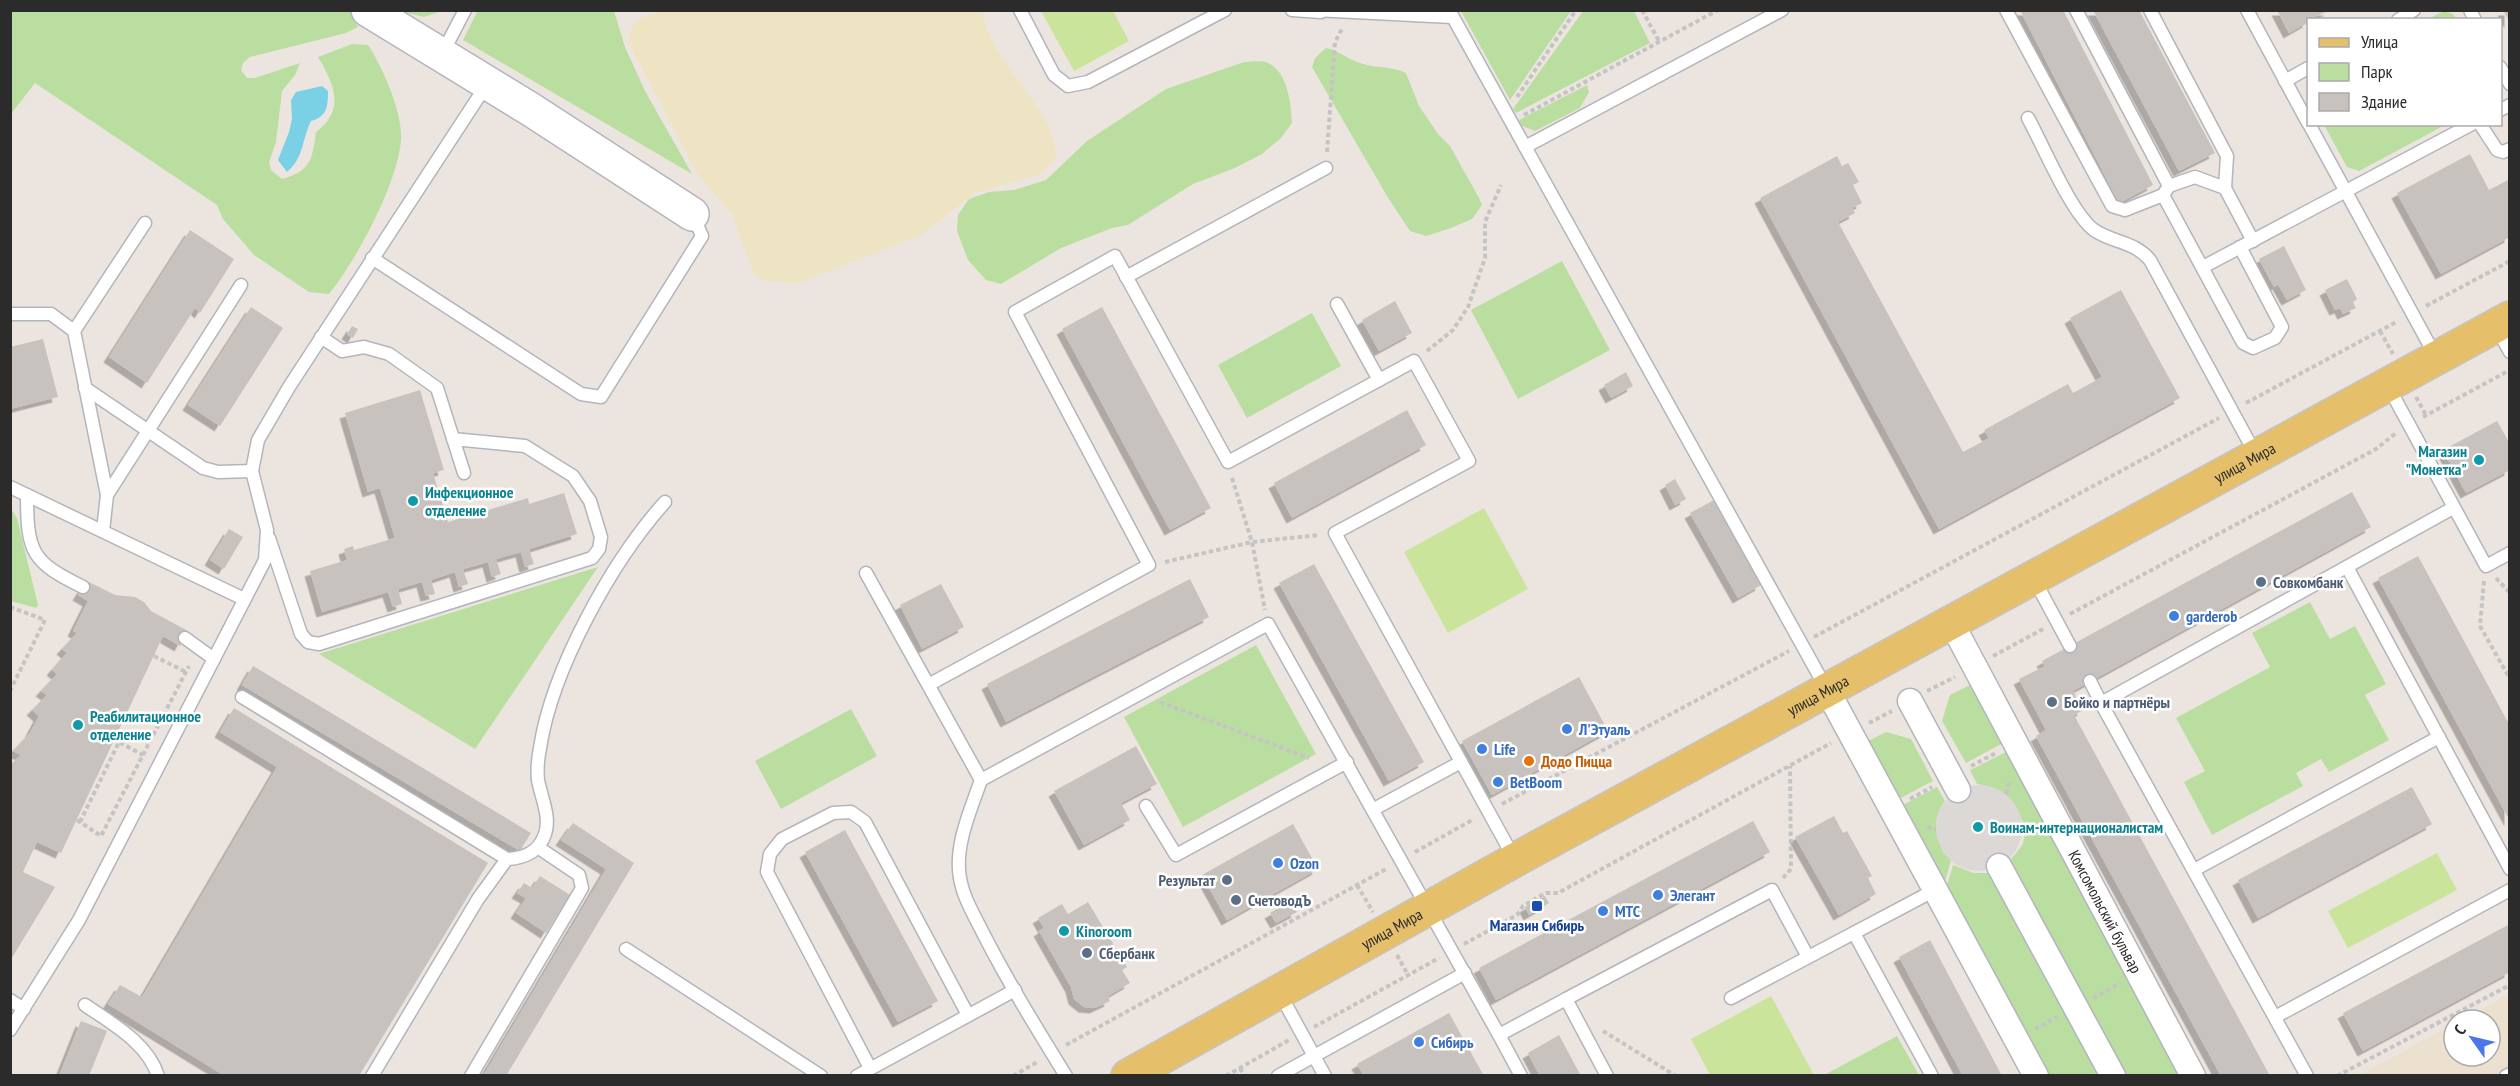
<svg xmlns="http://www.w3.org/2000/svg" width="2520" height="1086" font-family="'PT Sans Narrow',sans-serif">
<defs>
<filter id="shadow"><feDropShadow dx="-5.5" dy="5.5" stdDeviation="0" flood-color="#0004"/></filter>
</defs>
<rect width="100%" height="100%" fill="#ece5df"/>
<polygon fill="#ece0cf" points="2509,994 2509,1075 2358,1076 2454,1024 2454,1056 2490,1056 2490,1020 2461,1020"/>
<g fill="#badea0">
<polygon points="478,10 614,11 625,47 645,91 692,174 463,40"/>
<path d="M 10,11 L 350,11 L 358,27 L 346,33 L 250,57 L 243,63 L 241,70 L 247,78 L 255,78 L 300,63 L 295,75 L 282,91 L 276,142 L 269,162 L 271,170 L 282,179 C 311,171 312,160 316,132 C 346,110 334,84 318,57 L 352,44 L 368,45 C 383,68 403,113 401,140 C 398,183 356,261 329,294 L 309,292 L 254,255 L 223,219 L 217,205 L 35,83 L 11,114 Z"/>
<polygon points="400,11 442,11 424,17"/>
<polygon points="1461,11 1571,11 1510,100"/>
<polygon points="1583,11 1634,11 1650,43 1516,113 1513,109"/>
<polygon points="2444,11 2453,14 2456,19 2428,19"/>
<path d="M 1326,48 C 1340,51 1347,59 1360,63 C 1377,69 1389,65 1406,73 L 1419,106 L 1438,134 L 1450,146 L 1479,198 L 1482,205 L 1472,219 L 1451,228 L 1426,236 L 1410,231 L 1387,196 L 1312,67 L 1315,58 Z"/>
<path d="M 1244,62 C 1251,62 1261,60 1268,63 C 1288,72 1291,104 1292,123 L 1281,138 L 1262,154 L 1235,168 L 1193,184 L 1128,225 L 1112,228 L 1061,248 L 1001,284 L 986,280 L 968,260 L 957,231 L 958,215 L 969,199 L 989,192 L 1014,190 L 1046,180 L 1087,141 L 1166,89 Z"/>
<polygon points="1587,85 1589,92 1580,108 1535,131 1522,126 1519,120"/>
<polygon points="2324,125 2445,125 2359,171 2347,167"/>
<polygon points="1562,261 1610,350 1518,399 1471,310"/>
<polygon points="1312,313 1341,366 1247,418 1218,365"/>
<polygon points="11,509 17,518 38,605 36,608 11,601"/>
<polygon points="598,567 475,749 319,654 325,652"/>
<polygon points="2310,602 2330,639 2355,626 2386,684 2365,695 2389,740 2329,772 2321,759 2296,773 2303,786 2212,835 2184,782 2205,771 2176,718 2270,667 2252,633"/>
<polygon points="1256,645 1316,754 1183,827 1124,717"/>
<polygon points="1974,683 2005,742 1966,763 1942,721 1950,695"/>
<polygon points="851,709 877,756 781,809 755,761"/>
<polygon points="1886,732 1911,739 1933,781 1895,801 1864,743"/>
<path d="M 2010,750 L 2050,828 L 2022,821 C 2015,798 2000,787 1977,784 L 1970,770 Z"/>
<path d="M 1937,787 L 1945,801 C 1930,821 1936,843 1951,861 L 1943,888 L 1899,807 Z"/>
<polygon points="2026,828 2054,835 2183,1075 2127,1075 2009,862 2023,844"/>
<polygon points="1953,865 1974,873 1991,873 2100,1075 2045,1075 1945,892"/>
<polygon points="1897,1036 1919,1075 1824,1075"/>
</g>
<path fill="#eee4c4" d="M 662,11 L 982,11 C 992,67 1056,106 1056,159 L 1038,175 L 975,193 L 921,235 L 799,283 L 765,281 L 754,274 L 732,214 L 700,178 L 628,42 C 632,18 642,17 662,11 Z"/>
<g fill="#cbe49c">
<polygon points="1041,11 1113,11 1129,41 1074,71"/>
<polygon points="1484,508 1528,589 1448,633 1404,552"/>
<polygon points="2437,853 2457,890 2348,948 2328,911"/>
<polygon points="1771,996 1814,1075 1710,1075 1691,1039"/>
</g>
<circle fill="#dcd8d5" cx="1979" cy="828" r="43"/>
<path fill="#7ad1e5" d="M 322,86 L 328,91 C 328,106 327,117 311,121 C 302,139 304,158 287,172 L 278,160 L 289,132 L 292,119 L 291,100 L 296,92 Z"/>
<g fill="#c7c2be" filter="url(#shadow)">
<polygon points="2020,10 2063,10 2153,185 2119,203"/>
<polygon points="2093,10 2139,10 2215,153 2179,171"/>
<polygon points="2277,10 2330,10 2308,20 2308,22 2289,33"/>
<polygon points="2503,10 2510,10 2510,23"/>
<polygon points="2470,154 2489,190 2510,179 2510,237 2441,274 2397,193"/>
<polygon points="1837,156 1842,166 1848,163 1859,182 1853,185 1862,203 1852,208 1855,213 1838,222 1963,452 1989,438 1984,430 2068,384 2073,393 2102,377 2070,318 2121,290 2180,398 1939,529 1760,198"/>
<polygon points="190,230 234,259 200,313 195,308 147,383 109,357"/>
<polygon points="2284,246 2306,290 2287,300 2278,284 2274,287 2259,259"/>
<polygon points="2347,279 2357,299 2353,302 2356,308 2343,314 2340,308 2335,310 2325,290"/>
<polygon points="1395,301 1412,333 1379,351 1362,320"/>
<polygon points="251,307 283,328 220,426 188,405"/>
<polygon points="1102,307 1211,508 1170,530 1062,329"/>
<polygon points="352,326 358,329 353,338 347,334"/>
<polygon points="43,339 58,397 10,409 10,347"/>
<polygon points="1626,372 1633,386 1611,398 1604,385"/>
<polygon points="420,390 444,470 433,473 448,522 528,498 529,504 564,493 577,534 529,549 534,564 525,567 521,552 496,559 501,574 492,577 488,562 463,569 468,584 459,587 455,572 431,580 435,594 426,596 422,582 398,589 402,604 393,607 388,592 322,612 310,571 347,560 344,549 353,546 354,550 395,538 380,488 368,492 345,413"/>
<polygon points="1407,410 1426,445 1292,518 1274,483"/>
<polygon points="2497,421 2510,444 2510,470 2466,493 2443,450"/>
<polygon points="1675,479 1686,499 1675,505 1665,485"/>
<polygon points="2352,492 2371,527 2073,691 2083,710 2074,715 2270,1076 2221,1076 2036,736 2046,730 2019,679 2045,666 2042,661"/>
<polygon points="1714,500 1761,585 1738,598 1690,513"/>
<polygon points="229,529 243,537 224,569 210,560"/>
<polygon points="2418,556 2510,726 2510,821 2378,578"/>
<polygon points="1314,564 1424,762 1389,781 1279,583"/>
<polygon points="1190,579 1209,617 1006,722 987,684"/>
<polygon points="87,581 115,595 135,597 144,602 151,611 188,631 180,646 163,636 61,853 37,842 23,872 55,887 10,961 10,765 21,755 13,751 30,733 39,716 32,710 47,695 41,691 57,674 52,670 67,653 62,649 77,633 73,631 88,601 78,595"/>
<polygon points="941,584 964,627 922,649 900,605"/>
<polygon points="253,666 531,833 520,851 242,685"/>
<polygon points="1579,677 1608,731 1492,795 1462,741"/>
<polygon points="234,708 488,863 359,1076 225,1076 108,1004 120,985 142,997 277,767 220,732"/>
<polygon points="1136,746 1157,784 1121,803 1130,820 1084,845 1054,791"/>
<polygon points="2412,787 2432,824 2258,918 2238,880"/>
<polygon points="1834,816 1843,833 1847,831 1872,876 1868,878 1876,894 1839,915 1795,837"/>
<polygon points="1753,821 1770,852 1496,1000 1479,968"/>
<polygon points="573,823 634,863 506,1076 483,1076 606,869 561,840"/>
<polygon points="1293,824 1318,869 1227,920 1202,875"/>
<polygon points="845,830 938,1001 898,1022 805,852"/>
<polygon points="540,876 570,895 546,933 516,913 526,898 517,893 524,883 532,888"/>
<polygon points="1545,896 1549,903 1529,915 1525,907"/>
<polygon points="1291,901 1297,912 1276,923 1270,913"/>
<polygon points="1088,902 1127,967 1122,970 1130,983 1108,996 1110,1001 1095,1008 1084,1007 1074,999 1071,987 1039,931 1044,928 1038,918 1062,904 1068,914"/>
<polygon points="2510,924 2510,972 2363,1051 2343,1013"/>
<polygon points="1930,940 2002,1076 1963,1076 1899,957"/>
<polygon points="1449,1013 1484,1076 1364,1076 1357,1064"/>
<polygon points="81,1021 107,1031 89,1076 59,1076"/>
<polygon points="1559,1035 1581,1076 1540,1076 1528,1053"/>
</g>
<g fill="none" stroke-linecap="round" stroke-linejoin="round">
<g stroke="#b2b5bd" stroke-width="15">
<g id="lane">
<polyline points="1020,10 1054,75 1068,86 1088,82 1225,10"/>
<polyline points="1292,10 1321,12"/>
<polyline points="1314,10 1452,17"/>
<polyline points="1449,10 1826,688"/>
<polyline points="2006,10 2112,206 2125,210 2163,195"/>
<polyline points="2076,10 2169,186 2163,195 2243,343 2253,348 2275,338 2282,327 2240,247"/>
<polyline points="2150,10 2227,156 2225,188"/>
<polyline points="2247,10 2308,123"/>
<polyline points="2470,10 2475,20"/>
<polyline points="2398,20 2414,10"/>
<polyline points="442,54 465,10"/>
<polyline points="2500,67 2510,84"/>
<polyline points="2285,81 2308,68"/>
<polyline points="2500,110 2510,105"/>
<path d="M 2028,118 C 2043,145 2071,213 2094,230 C 2113,243 2134,241 2150,260 L 2256,455"/>
<polyline points="2309,124 2436,357"/>
<polyline points="2480,124 2497,150 2503,152 2510,149"/>
<polyline points="1525,147 1782,10"/>
<polyline points="2169,186 2195,177 2225,188 2253,241"/>
<polyline points="372,258 581,394 601,397 702,236 693,215"/>
<polyline points="2203,267 2472,124"/>
<polyline points="1126,277 1326,168"/>
<polyline points="1337,304 1379,380"/>
<polyline points="10,314 51,314 74,331 107,495 103,531"/>
<polyline points="2496,327 2510,352"/>
<polyline points="74,331 145,223"/>
<polyline points="321,337 342,351 364,347 389,354 437,388 464,473"/>
<polyline points="2388,386 2486,566 2510,553"/>
<polyline points="85,388 203,468 218,472 252,471"/>
<polyline points="10,487 244,599"/>
<path d="M 27,495 C 27,553 32,562 83,587"/>
<polyline points="107,495 241,285"/>
<polyline points="269,538 301,634 308,642 319,644 592,558 599,549 601,537 590,501 573,476 525,446 453,439"/>
<polyline points="2347,567 2510,869"/>
<polyline points="866,573 981,780"/>
<polyline points="2034,579 2070,646"/>
<polyline points="185,638 214,659"/>
<polyline points="2090,681 2101,703"/>
<polyline points="930,684 1149,565 1015,312 1115,256 1228,462 1414,361 1469,461 1335,533 1514,858"/>
<polyline points="242,697 507,859"/>
<polyline points="1146,806 1176,855 1347,762"/>
<polyline points="1374,809 1461,762"/>
<polyline points="2194,870 2439,737"/>
<polyline points="1854,933 1932,1076"/>
<polyline points="626,949 821,1076"/>
<polyline points="1731,998 1935,890"/>
<polyline points="1566,999 1772,890 1808,957"/>
<polyline points="10,1000 24,1009"/>
<path d="M 85,1005 C 111,1023 148,1043 158,1076"/>
<polyline points="2275,1017 2510,890"/>
<polyline points="10,1030 79,920 265,560 267,530 252,471 258,440 289,387 487,84"/>
<polyline points="1499,1035 1521,1076"/>
<polyline points="870,1068 767,872 770,854 782,839 833,813 851,812 865,822 968,1015"/>
<path d="M 372,1076 L 478,899 L 507,859 C 525,858 539,852 545,834 C 551,817 541,797 538,780 C 537,770 538,758 540,748 C 552,669 612,561 665,502"/>
<polyline points="471,1076 582,888 579,875 539,848"/>
<polyline points="857,1076 1015,990"/>
<path d="M 1066,1076 C 1037,1029 1008,982 983,933 C 974,915 963,897 960,878 C 954,846 971,809 981,780 L 1268,624 L 1499,1035 L 1566,999 L 1607,1076"/>
<polyline points="1278,1076 1314,1056 1279,992"/>
<polyline points="1325,1076 1314,1056 1465,973"/>
<polyline points="2307,1076 2101,703 2453,508"/>
<polyline points="2506,1076 2510,1074"/>
</g>
</g>
<g stroke="#b2b5bd" stroke-width="27">
<g id="street">
<path id="s1" d="M 1951,622 L 2193,1076"/>
<polyline points="1827,690 2036,1076"/>
<polyline points="1910,701 1958,790"/>
<polyline points="1999,866 2113,1076"/>
</g>
</g>
<g stroke="#b2b5bd" stroke-width="36">
<polyline id="secondary" points="368,10 530,109 692,214"/>
</g>
<g stroke="#c4c4c4" stroke-width="36">
<g id="primary">
<path id="s2" d="M 1128,1076 L 1515,860 L 2510,318"/>
</g>
</g>
<g stroke="#c4c4c4" stroke-width="4" stroke-dasharray="4.5 3" stroke-linecap="butt">
<polyline points="1642,10 1660,43"/>
<polyline points="1517,97 1576,10"/>
<polyline points="1524,115 1718,10"/>
<polyline points="1327,152 1335,42 1343,27"/>
<polyline points="2426,306 2510,261"/>
<polyline points="2380,331 2393,354"/>
<polyline points="1427,351 1453,330 1468,307 1485,258 1485,222 1501,185"/>
<polyline points="2416,397 2426,415"/>
<polyline points="2246,403 2398,321"/>
<polyline points="2423,417 2510,370"/>
<polyline points="1232,478 1252,542 1265,610"/>
<polyline points="1165,562 1252,542 1319,535"/>
<polyline points="2496,578 2510,593"/>
<polyline points="2484,581 2480,626 2510,679"/>
<polyline points="10,607 45,620 10,691"/>
<polyline points="2070,614 2376,449 2396,433"/>
<polyline points="1814,637 2219,418"/>
<polyline points="154,656 186,672"/>
<polyline points="1993,656 2045,628"/>
<polyline points="1927,691 1955,677"/>
<polyline points="1160,702 1309,758"/>
<polyline points="1869,723 1892,711"/>
<polyline points="1971,766 1996,753"/>
<polyline points="2006,794 2010,780"/>
<polyline points="1910,799 1932,787"/>
<polyline points="1502,804 1789,651"/>
<polyline points="77,820 101,836 189,666"/>
<polyline points="80,822 119,742 143,755"/>
<polyline points="2022,824 2036,827"/>
<polyline points="1927,827 1936,830"/>
<polyline points="1415,852 1474,819"/>
<polyline points="1783,878 1791,869 1790,766"/>
<polyline points="1357,885 1373,912"/>
<polyline points="1464,944 1517,915 1523,906 1546,893 1558,893 1831,743"/>
<polyline points="1397,955 1408,975"/>
<polyline points="2093,998 2121,983"/>
<polyline points="1314,1027 1439,958"/>
<polyline points="2035,1029 2057,1017"/>
<polyline points="1603,1031 1676,1076"/>
<polyline points="1066,1045 1388,868"/>
<polyline points="1240,1068 1244,1076"/>
<polyline points="1013,1076 1039,1061"/>
<polyline points="1226,1076 1289,1040"/>
<polyline points="2337,1076 2510,985"/>
</g>
<use href="#lane" stroke="#fff" stroke-width="12"/>
<use href="#street" stroke="#fff" stroke-width="24"/>
<use href="#secondary" stroke="#fff" stroke-width="33"/>
<use href="#primary" stroke="#e6bf6a" stroke-width="33"/>
</g>
<g fill="#0f9aa8" stroke="#fff" stroke-width="2">
<circle cx="2479" cy="460" r="6"/>
<circle cx="413" cy="501" r="6"/>
<circle cx="78" cy="725" r="6"/>
<circle cx="1978" cy="827" r="6"/>
<circle cx="1064" cy="931" r="6"/>
</g>
<g fill="#5c6f8a" stroke="#fff" stroke-width="2">
<circle cx="2261" cy="582" r="6"/>
<circle cx="2052" cy="702" r="6"/>
<circle cx="1227" cy="880" r="6"/>
<circle cx="1236" cy="900" r="6"/>
<circle cx="1087" cy="953" r="6"/>
</g>
<g fill="#3f7fe0" stroke="#fff" stroke-width="2">
<circle cx="2174" cy="616" r="6"/>
<circle cx="1567" cy="729" r="6"/>
<circle cx="1482" cy="749" r="6"/>
<circle cx="1498" cy="782" r="6"/>
<circle cx="1278" cy="863" r="6"/>
<circle cx="1658" cy="895" r="6"/>
<circle cx="1603" cy="911" r="6"/>
<circle cx="1419" cy="1042" r="6"/>
</g>
<circle fill="#e8710a" stroke="#fff" stroke-width="2" cx="1529" cy="761" r="6"/>
<rect fill="#1a4fb4" stroke="#fff" stroke-width="2" x="1531" y="900" width="12" height="12" rx="3"/>
<g text-anchor="middle" stroke-width="5" stroke-linejoin="round" paint-order="stroke">
<g font-size="16" font-weight="bold" fill="#0d838f" stroke="#fff" text-anchor="start">
<text x="2467" y="457" text-anchor="end">Магазин<tspan x="2467" dy="18">"Монетка"</tspan></text>
<text x="425" y="498">Инфекционное<tspan x="425" dy="18">отделение</tspan></text>
<text x="90" y="722">Реабилитационное<tspan x="90" dy="18">отделение</tspan></text>
<text x="1990" y="833">Воинам-интернационалистам</text>
<text x="1076" y="937">Kinoroom</text>
</g>
<g font-size="16" fill="#2b2b2b" stroke="#fff">
<text dy="6" stroke="none"><textPath href="#s2" startOffset="1274">улица Мира</textPath></text>
<text dy="6" stroke="none"><textPath href="#s2" startOffset="788">улица Мира</textPath></text>
<text dy="6" stroke="none"><textPath href="#s1" startOffset="328">Комсомольский бульвар</textPath></text>
<text dy="6" stroke="none"><textPath href="#s2" startOffset="302">улица Мира</textPath></text>
</g>
<g font-size="16" font-weight="bold" fill="#4e5e75" stroke="#fff" text-anchor="start">
<text x="2273" y="588">Совкомбанк</text>
<text x="2064" y="708">Бойко и партнёры</text>
<text x="1215" y="886" text-anchor="end">Результат</text>
<text x="1248" y="906">СчетоводЪ</text>
<text x="1099" y="959">Сбербанк</text>
</g>
<g font-size="16" font-weight="bold" fill="#366cbe" stroke="#fff" text-anchor="start">
<text x="2186" y="622">garderob</text>
<text x="1579" y="735">Л'Этуаль</text>
<text x="1494" y="755">Life</text>
<text x="1510" y="788">BetBoom</text>
<text x="1290" y="869">Ozon</text>
<text x="1670" y="901">Элегант</text>
<text x="1615" y="917">МТС</text>
<text x="1431" y="1048">Сибирь</text>
</g>
<g font-size="16" font-weight="bold" fill="#c56008" stroke="#fff" text-anchor="start">
<text x="1541" y="767">Додо Пицца</text>
</g>
<g font-size="16" font-weight="bold" fill="#164399" stroke="#fff">
<text x="1537" y="931">Магазин Сибирь</text>
</g>
</g>
<rect width="2520" height="1086" fill="none" stroke="#2b2b2b" stroke-width="24"/>
<rect x="2307" y="18" width="195" height="108" fill="#ffffff" stroke="#aaaaaa" stroke-width="1.5"/>
<rect x="2319" y="38" width="30" height="9" fill="#e6bf6a" stroke="#aaaaaa" stroke-width="1.5"/>
<text x="2361" y="48" font-size="18" fill="#2b2b2b">Улица</text>
<rect x="2319" y="63" width="30" height="18" fill="#badea0" stroke="#aaaaaa" stroke-width="1.5"/>
<text x="2361" y="78" font-size="18" fill="#2b2b2b">Парк</text>
<rect x="2319" y="93" width="30" height="18" fill="#c7c2be" stroke="#aaaaaa" stroke-width="1.5"/>
<text x="2361" y="108" font-size="18" fill="#2b2b2b">Здание</text>
<g transform="translate(2472 1038) rotate(304)"><circle r="28" fill="#ffffff" stroke="#aaaaaa" stroke-width="1.5"/>
<path d="M0-4.5L10 22L0 15L-10 22Z" fill="#4c76eb"/>
<text y="-9" font-size="16" font-weight="bold" text-anchor="middle" fill="#2b2b2b">С</text>
</g>
</svg>
